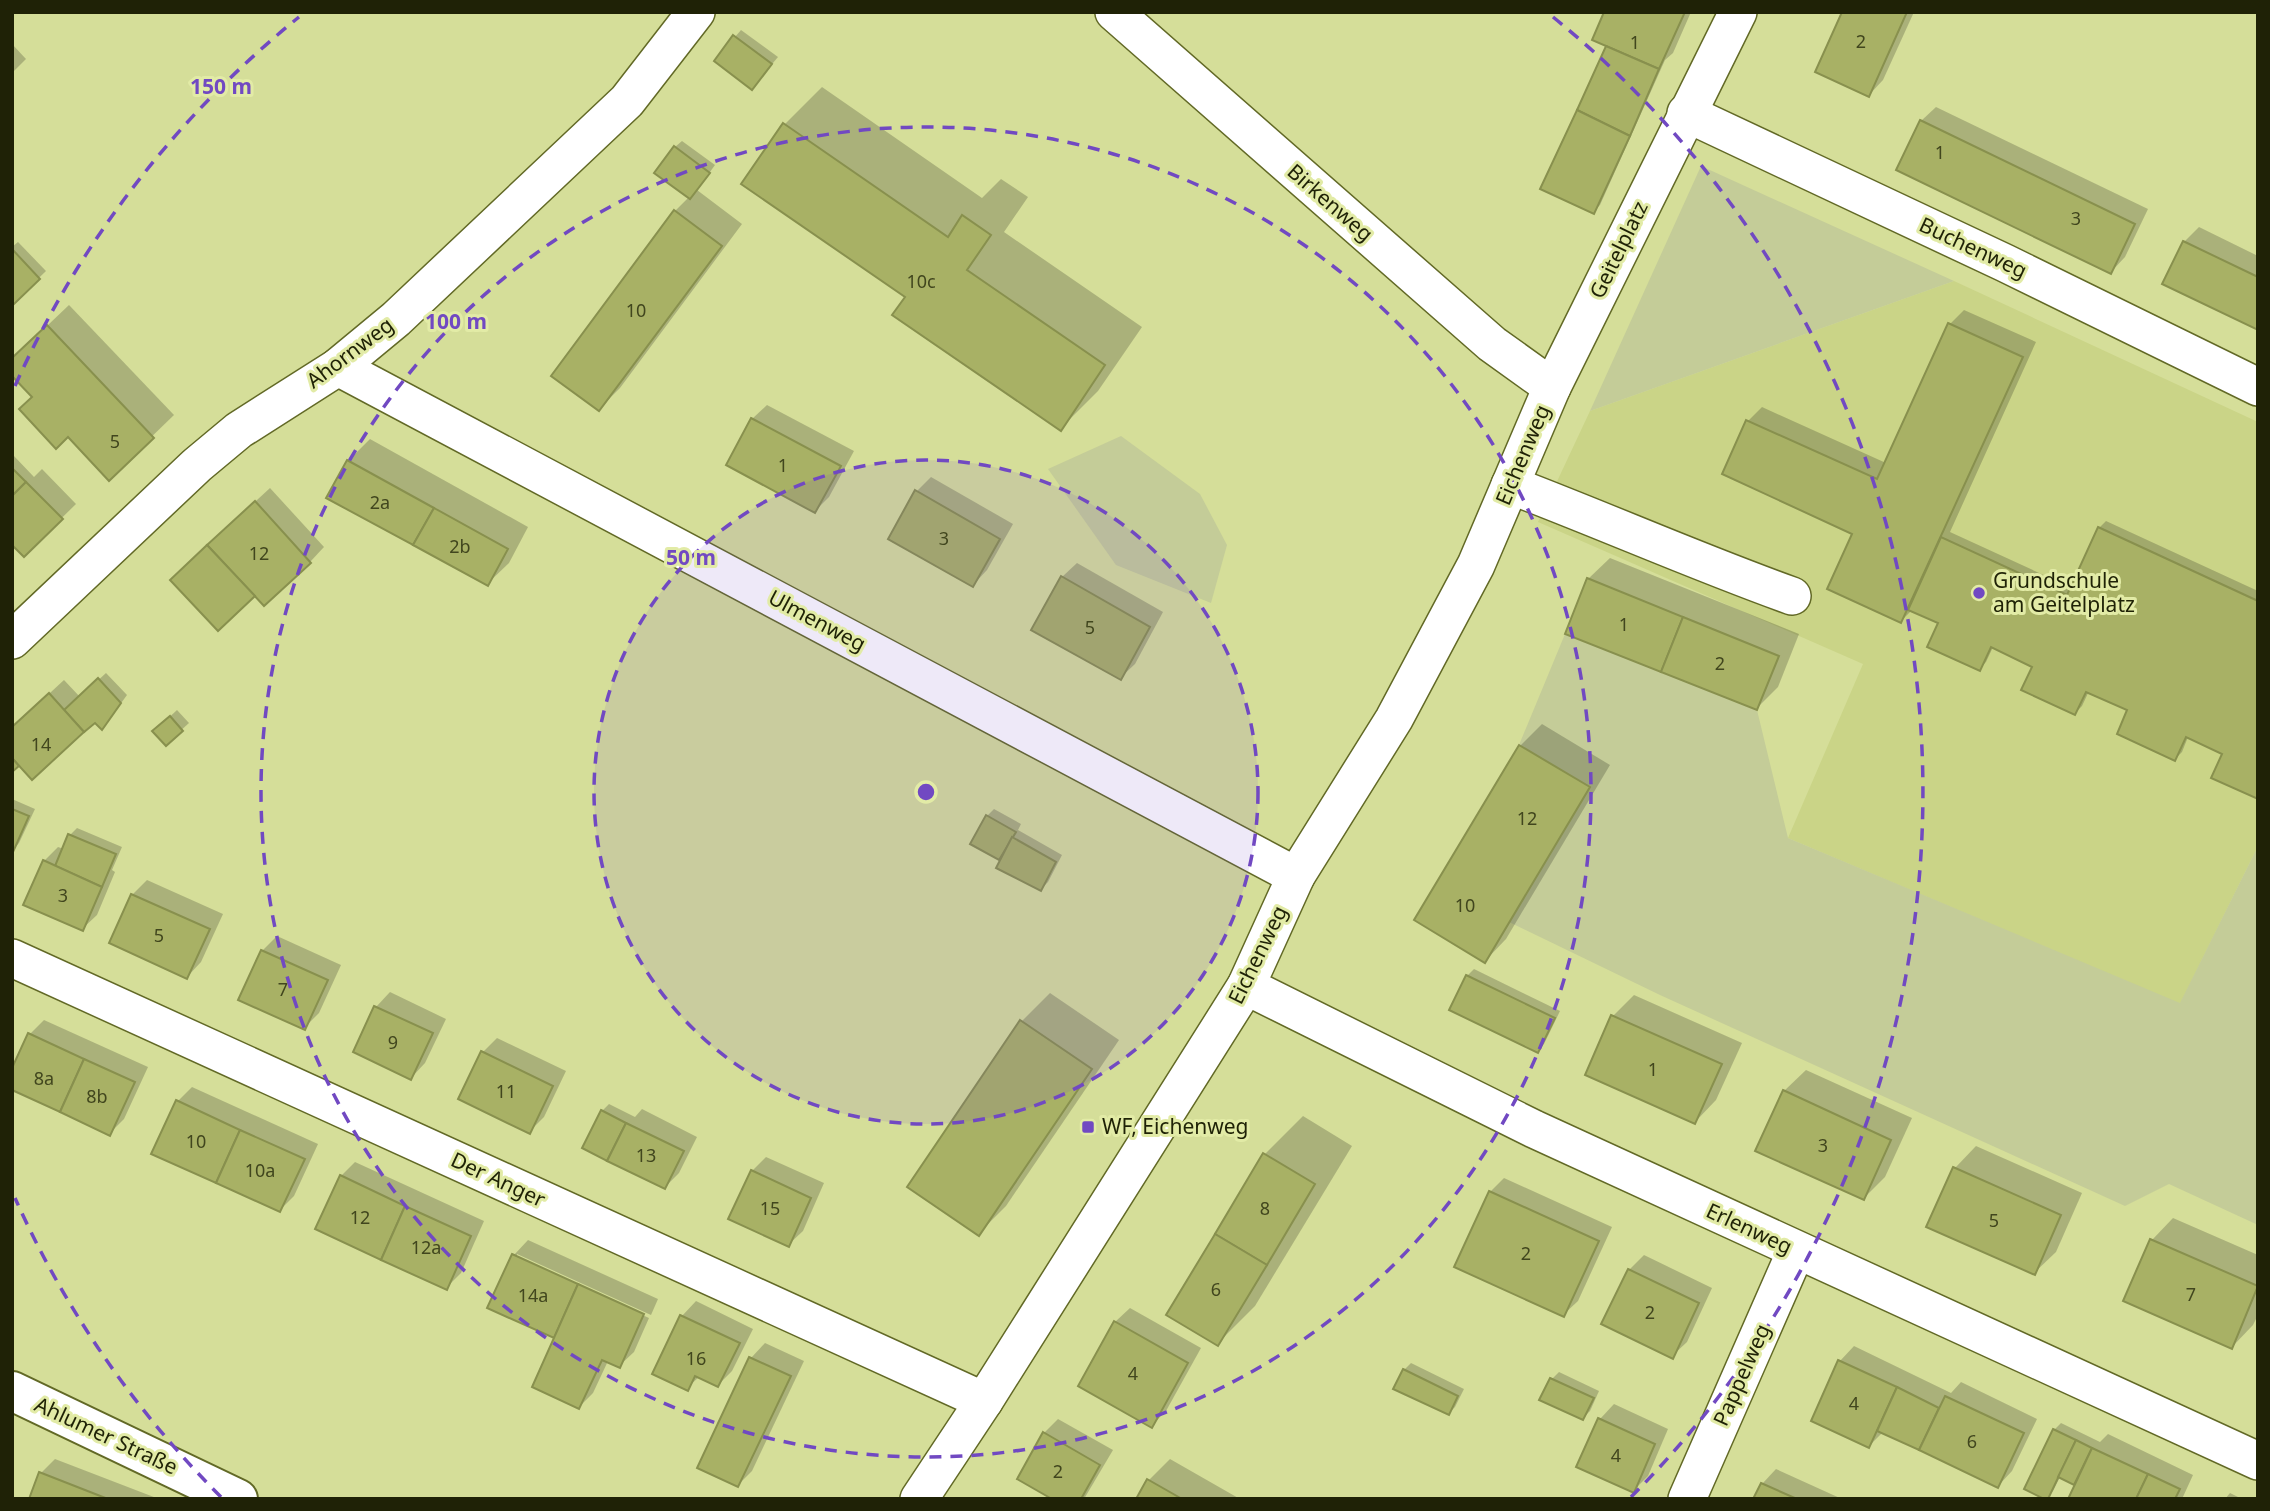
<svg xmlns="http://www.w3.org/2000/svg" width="2270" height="1511" font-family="'Noto Sans',sans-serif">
<rect width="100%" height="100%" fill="#d5de99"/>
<polygon fill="#cad487" points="1954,281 2258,422 2258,846 2180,1004 1788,838 1863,664 1538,522 1590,411"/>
<g fill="#c4cc98">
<polygon points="1701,166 1954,281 1590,411"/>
<polygon points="1121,436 1200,494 1227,545 1211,603 1116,565 1048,469"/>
<polygon points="1565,634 1757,710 1788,838 2180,1003 2258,846 2258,1225 2169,1184 2125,1206 1660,995 1509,922 1590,788 1519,745"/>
</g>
<g fill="#0003">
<polygon points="1606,12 1691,12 1673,53 1665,60 1600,205 1593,212 1609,45"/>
<polygon points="1844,12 1914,12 1883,80 1869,95"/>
<polygon points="741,30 778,57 752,88 735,37"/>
<polygon points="12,44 26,59 12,73"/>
<polygon points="822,87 982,198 1001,179 1028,197 1004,232 1142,327 1098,391 1060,429 785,124"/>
<polygon points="1936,107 2148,209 2125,257 2111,272 1921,121"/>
<polygon points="682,141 715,165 697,190 742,224 620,388 599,409 675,211 689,197 675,147"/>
<polygon points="2199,227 2258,256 2258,328 2165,283 2184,242"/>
<polygon points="18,242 46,271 12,304 12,247"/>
<polygon points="69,305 174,415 109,478 34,396 27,345"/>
<polygon points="1964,310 2036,342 1950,532 2072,588 2099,528 2106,521 2258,591 2258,797 2225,753 2188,737 2182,752 2175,759 2130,709 2089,691 2082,706 2075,713 2034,666 1993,647 1986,662 1979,669 1940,623 1912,610 1901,621 1854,533 1748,421 1762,407 1886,463 1950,324"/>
<polygon points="767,405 854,451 829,497 815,511 752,419"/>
<polygon points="370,439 528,527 509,563 487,584 328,497 348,461"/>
<polygon points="14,456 34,477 42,469 76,504 24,555 12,493"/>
<polygon points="931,477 1013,524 987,570 973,585 917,491"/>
<polygon points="270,488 324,547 310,562 186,565"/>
<polygon points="1610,558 1799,634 1778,687 1757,708 1588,579"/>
<polygon points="1077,563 1163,612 1135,664 1120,678 1062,577"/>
<polygon points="106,673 127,695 108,721 102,727 95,720 19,763 12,769 12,728 64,680 80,697"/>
<polygon points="177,710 189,723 166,744 162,724"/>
<polygon points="1542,724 1610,765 1506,939 1485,961 1416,919 1520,746"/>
<polygon points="12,799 35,809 19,843 13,850"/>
<polygon points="994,809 1021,824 1018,830 1062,855 1048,882 1041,889 1002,860 972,844 987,816"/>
<polygon points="77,828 122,847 112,870 115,872 97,915 82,929 44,861 58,847 64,849 70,835"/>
<polygon points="147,880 223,914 201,962 187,977 132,895"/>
<polygon points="277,936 341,965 319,1013 305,1027 262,951"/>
<polygon points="1474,969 1560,1011 1544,1044 1537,1051 1467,976"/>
<polygon points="390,992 446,1019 425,1063 411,1078 355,1052 376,1007"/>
<polygon points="1050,993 1119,1040 1006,1206 979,1233 910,1186 1022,1021"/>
<polygon points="1634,995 1742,1043 1716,1100 1695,1122 1613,1016"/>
<polygon points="44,1020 148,1067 124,1119 110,1133 30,1034"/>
<polygon points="497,1038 566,1071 544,1117 530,1131 483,1052"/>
<polygon points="1806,1070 1912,1118 1885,1177 1864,1198 1784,1091"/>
<polygon points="192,1087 318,1144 294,1196 280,1210 178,1101"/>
<polygon points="609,1104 635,1117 642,1109 697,1137 679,1173 665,1187 602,1111"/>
<polygon points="1303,1116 1352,1146 1255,1306 1218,1343 1265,1154"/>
<polygon points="1976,1146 2082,1193 2056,1252 2034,1273 1929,1226 1955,1168"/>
<polygon points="766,1157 824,1183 803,1231 788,1245 752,1171"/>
<polygon points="355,1162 484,1221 461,1273 447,1287 341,1176"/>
<polygon points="1504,1178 1612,1227 1578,1301 1563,1315 1490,1192"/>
<polygon points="2173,1218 2258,1255 2258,1315 2253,1325 2232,1347 2126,1300 2152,1240"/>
<polygon points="528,1240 658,1299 651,1315 517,1254 517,1258 649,1318 634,1352 619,1366 608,1361 593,1393 579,1407 556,1337 514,1255"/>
<polygon points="1644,1255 1712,1288 1687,1342 1672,1356 1604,1323 1629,1270"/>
<polygon points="696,1301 753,1329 732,1371 718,1385 700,1376 687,1388 682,1316"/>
<polygon points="1130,1308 1201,1348 1166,1411 1152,1425 1115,1322"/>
<polygon points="765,1343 804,1361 752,1471 738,1485 699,1467 751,1358"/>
<polygon points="1854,1346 1951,1393 1961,1382 2037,1419 2012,1471 1998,1486 1883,1432 1869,1446 1813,1420 1840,1361"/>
<polygon points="1411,1363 1464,1389 1455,1407 1449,1413 1404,1370"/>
<polygon points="1559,1372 1599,1391 1590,1411 1583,1418 1542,1399 1552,1379"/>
<polygon points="1614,1404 1668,1429 1648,1476 1633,1491 1600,1419"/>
<polygon points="1058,1419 1113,1450 1084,1499 1056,1499 1044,1433"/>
<polygon points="2061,1423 2100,1442 2108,1434 2193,1475 2182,1499 2070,1499 2079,1477 2074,1483 2060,1477 2053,1491 2047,1498 2026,1488 2054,1430"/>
<polygon points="55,1459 159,1499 31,1499 41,1473"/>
<polygon points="1170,1459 1240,1499 1138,1499 1149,1480"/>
<polygon points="1776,1469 1842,1499 1755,1499 1762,1484"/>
<polygon points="2230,1493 2242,1499 2225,1499"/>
</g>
<g fill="#a8b165" stroke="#88904e" stroke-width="2">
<polygon points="1604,12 1685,12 1659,69 1592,40"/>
<polygon points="1842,12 1907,12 1869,97 1815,72"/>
<polygon points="733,35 772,64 752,90 714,61"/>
<polygon points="1606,46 1659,69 1630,136 1577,110"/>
<polygon points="1577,110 1630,136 1594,214 1540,189"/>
<polygon points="1920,120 2135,224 2111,274 1896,170"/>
<polygon points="783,123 948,237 962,215 991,235 967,270 1105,365 1061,431 892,315 905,297 741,184"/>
<polygon points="674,146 710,173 690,199 654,173"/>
<polygon points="674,210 722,246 599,411 551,376"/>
<polygon points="2183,241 2258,277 2258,330 2162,284"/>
<polygon points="12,249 40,279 12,306"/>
<polygon points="1948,323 2023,357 1901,623 1827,589 1852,534 1722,474 1746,420 1877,479"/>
<polygon points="47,325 154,438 109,481 68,437 56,449 19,409 32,397 12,376 12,358"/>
<polygon points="751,418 841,466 815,513 726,465"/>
<polygon points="347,460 434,508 413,545 326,498"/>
<polygon points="12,468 26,482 12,496"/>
<polygon points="26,482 63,519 24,557 12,545 12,496"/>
<polygon points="915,490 1000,539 973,587 888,539"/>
<polygon points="255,501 311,563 264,606 207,545"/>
<polygon points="434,508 508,549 488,586 413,545"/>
<polygon points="2098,527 2258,601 2258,799 2211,778 2222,754 2186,737 2175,761 2117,734 2127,710 2086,692 2075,715 2021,690 2032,667 1991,647 1980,671 1927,647 1938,623 1908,610 1941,537 2067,595"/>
<polygon points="207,545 255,596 218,631 170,580"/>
<polygon points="1061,576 1150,627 1121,680 1031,630"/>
<polygon points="1587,578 1683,617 1661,672 1565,634"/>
<polygon points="1683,617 1779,656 1757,710 1661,672"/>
<polygon points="98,678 121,703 102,730 95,723 84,732 64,710"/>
<polygon points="49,693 84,732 32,780 12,758 12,727"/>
<polygon points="170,716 183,731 166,746 152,731"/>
<polygon points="1519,745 1590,787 1485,963 1414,920"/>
<polygon points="12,758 19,766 12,772"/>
<polygon points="12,809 29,816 13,852 12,851"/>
<polygon points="986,815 1016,832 999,860 970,844"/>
<polygon points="68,834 116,854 102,887 55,866"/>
<polygon points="1012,837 1056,862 1041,891 996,868"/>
<polygon points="43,860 102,887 83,931 23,905"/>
<polygon points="131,894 210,929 187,979 109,943"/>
<polygon points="261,950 328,980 305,1030 238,1000"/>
<polygon points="1466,975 1555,1018 1538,1053 1449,1010"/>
<polygon points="374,1006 433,1033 411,1080 353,1052"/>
<polygon points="1611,1015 1722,1064 1695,1124 1585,1075"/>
<polygon points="1020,1020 1092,1069 979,1236 907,1187"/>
<polygon points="28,1033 84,1059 60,1112 12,1090 12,1068"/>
<polygon points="481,1051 553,1086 530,1134 458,1099"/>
<polygon points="84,1059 135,1082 110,1136 60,1112"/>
<polygon points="1783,1090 1891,1140 1864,1200 1755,1151"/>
<polygon points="176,1100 240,1130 216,1183 151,1154"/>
<polygon points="601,1110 626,1123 607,1161 582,1148"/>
<polygon points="626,1123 684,1151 665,1189 607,1161"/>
<polygon points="240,1130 305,1159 280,1212 216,1183"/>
<polygon points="1263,1153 1315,1184 1267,1265 1215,1234"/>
<polygon points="1953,1167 2061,1215 2035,1275 1926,1227"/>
<polygon points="751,1170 811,1198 789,1247 728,1219"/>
<polygon points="340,1175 405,1206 381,1260 315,1229"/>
<polygon points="1489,1191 1599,1241 1564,1317 1454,1267"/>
<polygon points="405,1206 471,1236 447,1290 381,1260"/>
<polygon points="1215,1234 1267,1265 1218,1346 1166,1315"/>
<polygon points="2150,1239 2258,1286 2232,1349 2123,1301"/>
<polygon points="512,1254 578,1284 554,1338 487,1308"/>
<polygon points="1628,1269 1699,1303 1673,1359 1601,1324"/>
<polygon points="578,1284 644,1314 620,1368 602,1360 579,1409 532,1387"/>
<polygon points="680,1315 740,1343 718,1387 695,1376 688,1391 652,1374"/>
<polygon points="1114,1321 1188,1363 1152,1428 1078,1386"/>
<polygon points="749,1357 791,1376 738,1487 697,1468"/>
<polygon points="1838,1360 1897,1387 1869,1448 1811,1421"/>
<polygon points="1403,1369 1458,1396 1449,1415 1393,1389"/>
<polygon points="1550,1378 1594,1398 1583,1420 1539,1400"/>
<polygon points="1897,1387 1939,1408 1919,1450 1877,1431"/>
<polygon points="1945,1396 2024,1433 1998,1488 1919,1450"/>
<polygon points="1598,1418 1655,1444 1634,1493 1576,1467"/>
<polygon points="2053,1429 2076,1440 2048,1499 2044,1499 2024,1489"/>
<polygon points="1043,1432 1100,1465 1081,1499 1052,1499 1017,1479"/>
<polygon points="2076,1440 2092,1448 2074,1485 2058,1477"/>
<polygon points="2092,1448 2148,1474 2136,1499 2068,1499"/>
<polygon points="39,1472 108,1499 29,1499"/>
<polygon points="2148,1474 2180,1489 2175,1499 2136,1499"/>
<polygon points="1147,1479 1182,1499 1136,1499"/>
<polygon points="1761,1483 1797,1499 1753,1499"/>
</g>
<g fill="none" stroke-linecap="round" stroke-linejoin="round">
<g stroke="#626926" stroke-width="40">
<g id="street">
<polyline points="1114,12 1492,344 1552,387"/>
<polyline points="1686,113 2005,263 2258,387"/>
<polyline points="338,367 1296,876"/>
<path d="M 1510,485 C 1605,521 1697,562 1792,596"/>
<polyline points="12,640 197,465 239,430 338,367 396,319 627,101 696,12"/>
<polyline points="12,958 984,1401"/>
<polyline points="1246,986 1534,1129 2258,1461"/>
<polyline points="919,1499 984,1401 1246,986 1296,876 1394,719 1476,565 1552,387 1738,12"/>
<polyline points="1687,1499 1796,1251"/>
</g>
</g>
<g stroke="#626926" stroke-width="42">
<polyline id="secondary" points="12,1391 238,1499"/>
</g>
<use href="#street" stroke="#fff" stroke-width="37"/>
<use href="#secondary" stroke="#fff" stroke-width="38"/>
</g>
<circle cx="926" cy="792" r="332" fill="#7149c2" fill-opacity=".12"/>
<g fill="none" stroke="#7149c2" stroke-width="3.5" stroke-dasharray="12 9">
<circle cx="926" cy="792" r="332"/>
<circle cx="926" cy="792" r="665"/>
<path d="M221 1497A997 997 0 0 1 15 1198M15 386A997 997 0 0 1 299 17M1553 17A997 997 0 0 1 1631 1497"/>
</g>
<g fill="#7149c2" stroke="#e2eba6" stroke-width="2.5">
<circle cx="1979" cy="593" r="7"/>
<rect x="1081" y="1120" width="14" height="14" rx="3.5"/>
</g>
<g text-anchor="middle" stroke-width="6" stroke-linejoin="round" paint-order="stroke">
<g font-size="18" fill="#41461e">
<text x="1861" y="48">2</text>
<text x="1635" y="49">1</text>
<text x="1940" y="159">1</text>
<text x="2076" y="225">3</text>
<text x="921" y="288">10c</text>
<text x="636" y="317">10</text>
<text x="115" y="448">5</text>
<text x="783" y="472">1</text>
<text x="380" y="509">2a</text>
<text x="944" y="545">3</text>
<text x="460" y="553">2b</text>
<text x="259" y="560">12</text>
<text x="1624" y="631">1</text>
<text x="1090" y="634">5</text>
<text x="1720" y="670">2</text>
<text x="41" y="751">14</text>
<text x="1527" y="825">12</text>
<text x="63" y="902">3</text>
<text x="1465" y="912">10</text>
<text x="159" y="942">5</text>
<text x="283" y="996">7</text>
<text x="393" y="1049">9</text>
<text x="1653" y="1076">1</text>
<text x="44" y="1085">8a</text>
<text x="506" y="1098">11</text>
<text x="97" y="1103">8b</text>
<text x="196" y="1148">10</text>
<text x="1823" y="1152">3</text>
<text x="646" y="1162">13</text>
<text x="260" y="1177">10a</text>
<text x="770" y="1215">15</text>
<text x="1265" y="1215">8</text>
<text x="360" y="1224">12</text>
<text x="1994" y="1227">5</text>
<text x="426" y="1254">12a</text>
<text x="1526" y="1260">2</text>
<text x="1216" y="1296">6</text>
<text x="2191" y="1301">7</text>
<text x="533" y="1302">14a</text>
<text x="1650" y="1319">2</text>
<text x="696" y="1365">16</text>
<text x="1133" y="1380">4</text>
<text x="1854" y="1410">4</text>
<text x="1972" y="1448">6</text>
<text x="1616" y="1462">4</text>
<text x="1058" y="1478">2</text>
</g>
<g font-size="21" fill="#1f2206" stroke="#e2eba6">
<text transform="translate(1330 203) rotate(41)" y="7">Birkenweg</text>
<text transform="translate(1973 248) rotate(25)" y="7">Buchenweg</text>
<text transform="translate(1619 250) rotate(-64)" y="7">Geitelplatz</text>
<text transform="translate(350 353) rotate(-37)" y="7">Ahornweg</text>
<text transform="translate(1523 455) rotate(-67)" y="7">Eichenweg</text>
<text transform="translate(817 621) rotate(28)" y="7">Ulmenweg</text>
<text transform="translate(1258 955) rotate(-64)" y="7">Eichenweg</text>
<text transform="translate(498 1180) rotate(25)" y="7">Der Anger</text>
<text transform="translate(1749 1229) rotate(25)" y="7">Erlenweg</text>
<text transform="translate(1742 1375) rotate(-66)" y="7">Pappelweg</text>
<text transform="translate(106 1436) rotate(25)" y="7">Ahlumer Straße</text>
</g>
<g font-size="21" fill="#1f2206" stroke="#e2eba6" text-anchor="start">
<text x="1993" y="588">Grundschule<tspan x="1993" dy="24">am Geitelplatz</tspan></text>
<text x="1102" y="1134">WF, Eichenweg</text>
</g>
</g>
<circle cx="926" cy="792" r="10" fill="#7149c2" stroke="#e2eba6" stroke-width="3.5"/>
<g font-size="21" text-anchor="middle" font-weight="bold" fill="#7149c2" stroke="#e2eba6" stroke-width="6" stroke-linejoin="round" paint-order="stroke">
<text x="221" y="94">150 m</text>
<text x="456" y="329">100 m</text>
<text x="691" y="565">50 m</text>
</g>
<rect width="2270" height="1511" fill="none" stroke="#1f2206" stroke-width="28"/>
</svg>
